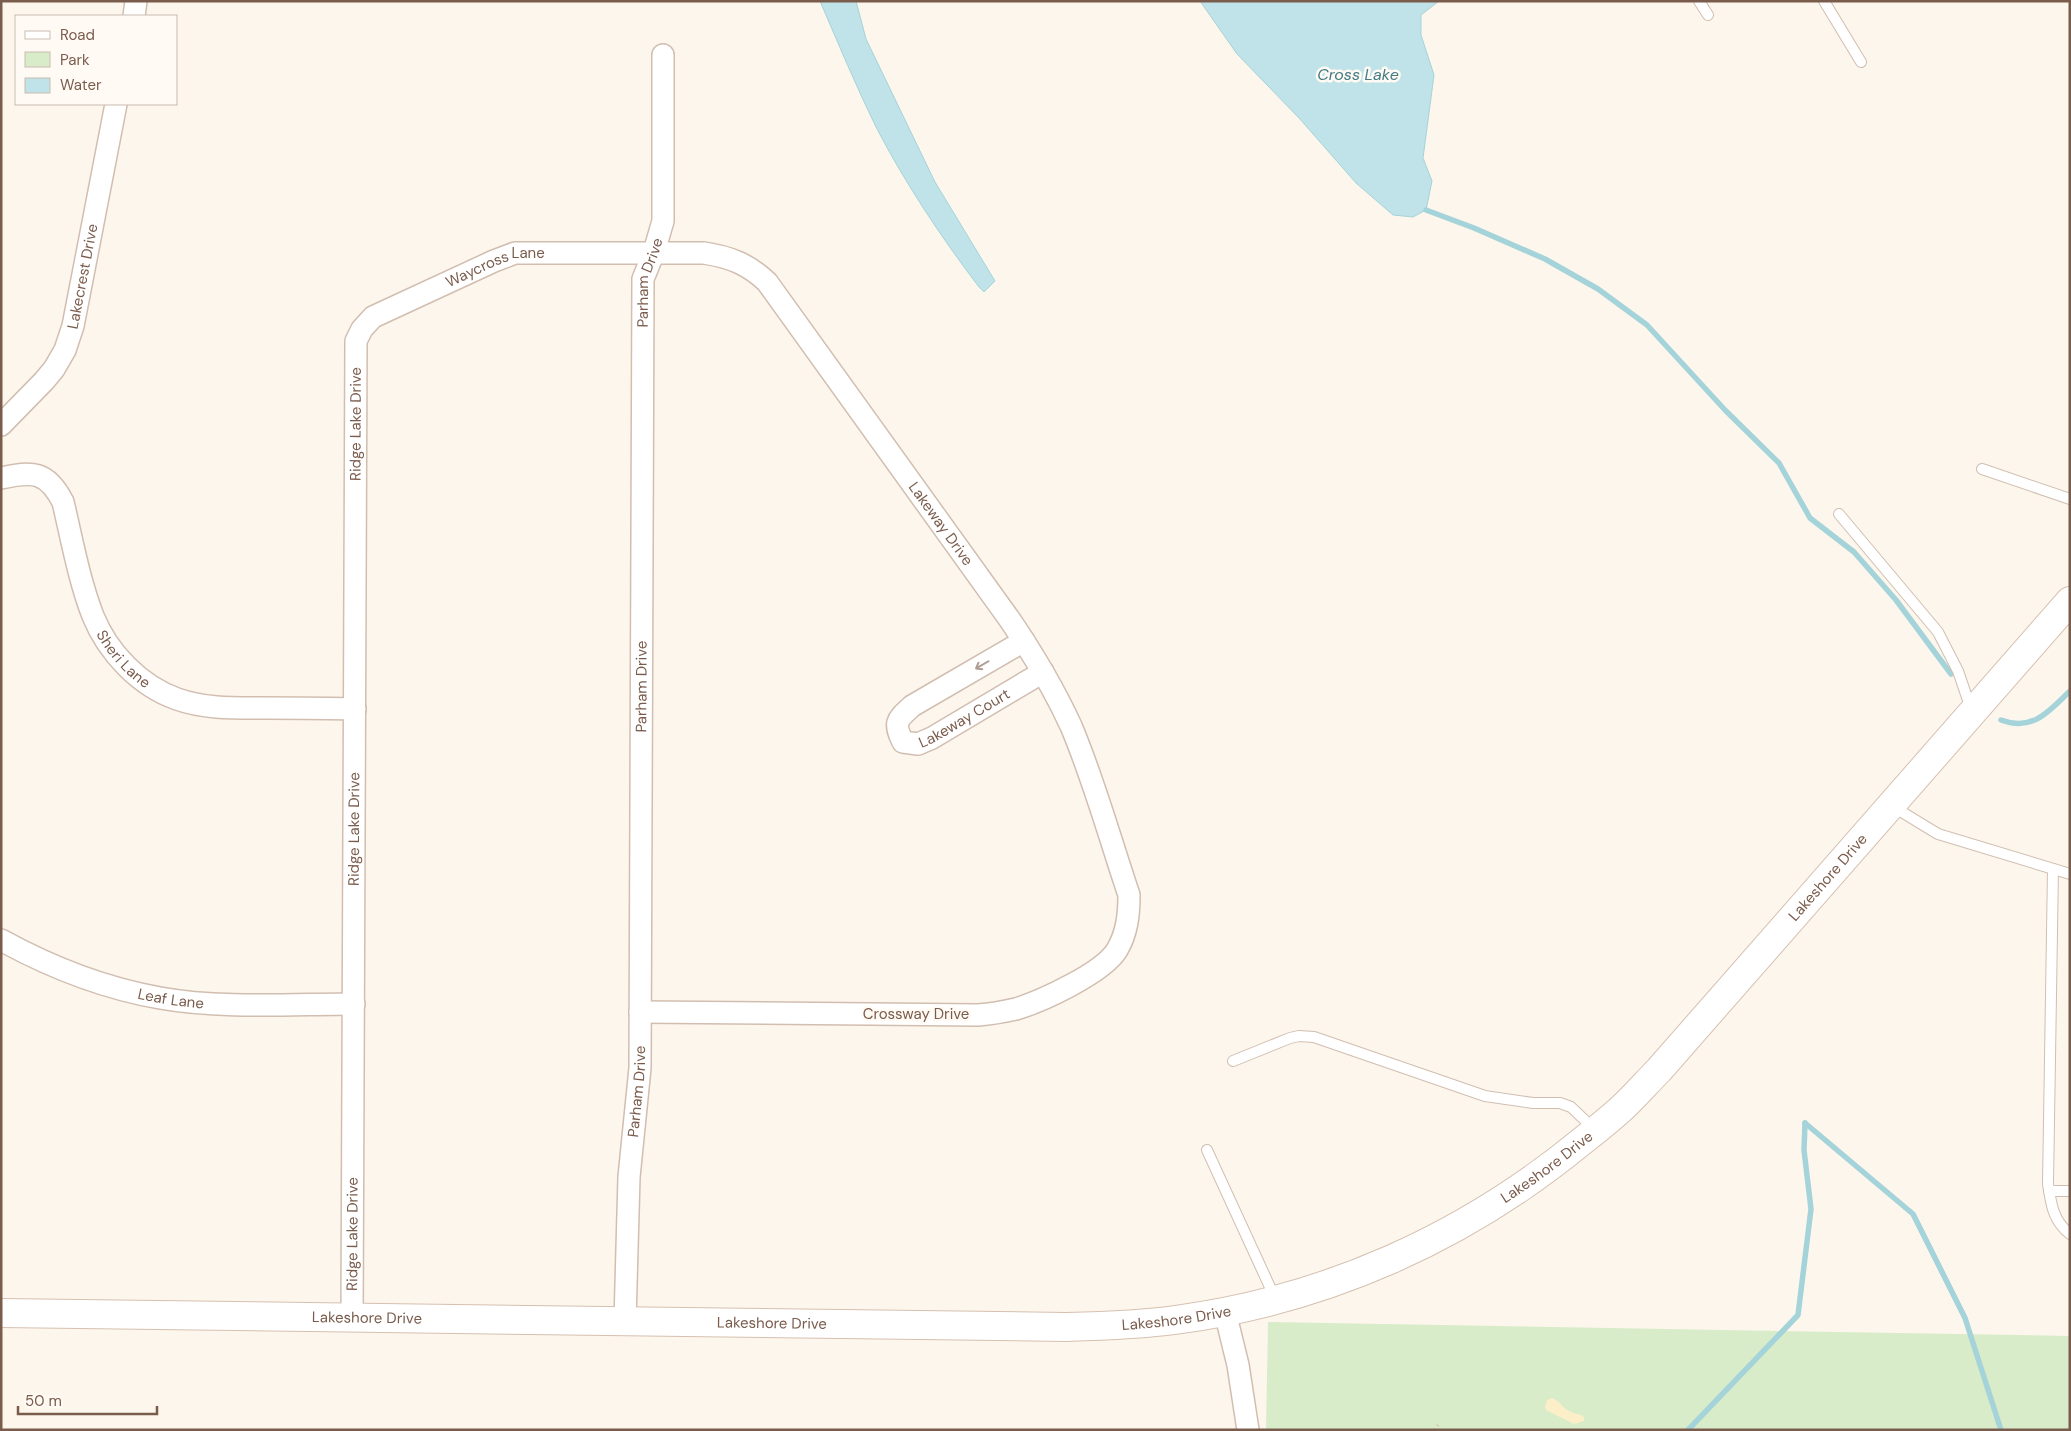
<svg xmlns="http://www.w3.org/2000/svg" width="2071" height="1431" font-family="'DM Sans',sans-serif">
<rect width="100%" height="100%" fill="#fdf6ec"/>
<polygon fill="#d8ecc9" points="1268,1322 2070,1336 2070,1430 1266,1430"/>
<path fill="#fcefc7" d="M 1552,1398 C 1560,1401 1562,1407 1569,1411 C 1574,1414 1579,1413 1584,1417 L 1584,1421 L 1574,1424 L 1546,1410 L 1545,1406 L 1547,1400 Z"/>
<g fill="#bfe3e8" stroke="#a5d3da">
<path d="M 820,1 L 856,1 L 866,39 L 935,182 L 995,281 L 984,292 L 979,287 C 941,237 905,183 876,127 C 856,86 838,43 820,1 Z"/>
<polygon points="1200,1 1439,1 1421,15 1421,35 1434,75 1423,158 1432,181 1426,210 1413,217 1393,215 1356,183 1299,118 1237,54"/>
</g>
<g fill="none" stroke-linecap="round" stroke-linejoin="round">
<g stroke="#a5d3da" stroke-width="5.5">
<polyline points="1426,210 1474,228 1545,259 1598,289 1647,325 1725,410 1779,463 1810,518 1854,552 1896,600 1951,674"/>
<path d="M 2001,720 C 2033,732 2049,711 2070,691"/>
<polyline points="1805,1123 1913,1214 1965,1318 2001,1430"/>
<polyline points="1688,1430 1798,1315 1811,1209 1804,1150 1805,1123"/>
</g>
<g stroke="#d1beb0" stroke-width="12">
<g id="lane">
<polyline points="1699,1 1708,15"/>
<polyline points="1824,1 1861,62"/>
<polyline points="1982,469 2070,499"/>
<polyline points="1839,514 1938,632 1958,671 1971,709"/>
<polyline points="1892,806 1938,834 2070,874"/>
<path d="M 2053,869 L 2048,1184 C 2051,1204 2053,1221 2070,1234"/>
<polyline points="1233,1061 1290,1038 1299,1036 1314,1037 1485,1096 1533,1103 1560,1103 1571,1107 1595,1130"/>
<polyline points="1207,1150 1275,1298"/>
<polyline points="2049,1191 2070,1191"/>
</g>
</g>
<g stroke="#d1beb0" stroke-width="24">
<g id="street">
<polyline points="134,16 136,1"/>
<path id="s1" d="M 1,425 L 44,381 L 54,369 L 65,350 L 73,326 L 116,104"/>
<path id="s2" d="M 1,478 C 33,471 47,471 63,502 C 72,540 79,580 93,616 C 108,653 140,686 177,699 C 205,709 235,708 264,708 C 294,708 325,708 355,709"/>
<path id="s3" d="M 1024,641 L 912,706 C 897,720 893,722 903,742 L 918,744 L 932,738 L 1043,672"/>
<path id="s4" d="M 1,940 C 52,968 103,988 160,998 C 221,1009 292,1004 354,1004"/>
<polyline points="1225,1312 1238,1365 1248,1430"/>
<path id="s5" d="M 352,1318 L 356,341 L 362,329 L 373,317 L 494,261 L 515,253 L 704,253 C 730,257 748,264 767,282 L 1010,620 C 1033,654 1054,689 1071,726 C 1094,780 1110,839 1129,895 C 1129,915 1127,933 1117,950 C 1103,973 1042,1001 1016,1009 C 1003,1012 991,1014 978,1015 L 640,1012"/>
<path id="s6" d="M 625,1321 L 629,1177 L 640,1068 L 643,279 L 654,252 L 663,221 L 663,55"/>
</g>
</g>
<g stroke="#d6c0b0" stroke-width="30">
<g id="secondary">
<path id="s7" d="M 1,1313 L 1066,1327 C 1102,1326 1139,1325 1175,1320 C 1326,1300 1464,1238 1581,1142 C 1595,1131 1609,1120 1622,1108 C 1635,1096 1646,1083 1659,1070 L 2070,601"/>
</g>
</g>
<polyline stroke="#d9b8a5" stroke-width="3" stroke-dasharray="1 4" stroke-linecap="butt" points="1435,1430 1438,1425"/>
<use href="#lane" stroke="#fff" stroke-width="10"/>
<use href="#street" stroke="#fff" stroke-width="21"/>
<use href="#secondary" stroke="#fff" stroke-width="28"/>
</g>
<defs><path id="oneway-shaft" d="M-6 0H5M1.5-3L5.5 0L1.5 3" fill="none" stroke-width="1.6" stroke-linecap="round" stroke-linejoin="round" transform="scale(1.25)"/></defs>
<use stroke="#af9d94" href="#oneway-shaft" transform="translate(982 665) rotate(150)"/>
<g text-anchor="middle" stroke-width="5" stroke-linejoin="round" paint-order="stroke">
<g font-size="15" fill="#7a5c4d" stroke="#fffaf3">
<text dy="5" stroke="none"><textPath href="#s5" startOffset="1140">Waycross Lane</textPath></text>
<text dy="5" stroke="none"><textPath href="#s1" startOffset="175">Lakecrest Drive</textPath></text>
<text dy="5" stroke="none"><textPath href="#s6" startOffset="1040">Parham Drive</textPath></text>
<text dy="5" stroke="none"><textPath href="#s5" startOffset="894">Ridge Lake Drive</textPath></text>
<text dy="5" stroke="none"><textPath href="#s5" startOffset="1720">Lakeway Drive</textPath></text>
<text dy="5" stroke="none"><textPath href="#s2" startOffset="246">Sheri Lane</textPath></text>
<text dy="5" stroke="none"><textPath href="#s6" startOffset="635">Parham Drive</textPath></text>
<text dy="5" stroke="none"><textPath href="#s3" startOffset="240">Lakeway Court</textPath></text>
<text dy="5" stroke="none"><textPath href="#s5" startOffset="489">Ridge Lake Drive</textPath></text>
<text dy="5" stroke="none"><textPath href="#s7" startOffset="1986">Lakeshore Drive</textPath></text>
<text dy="5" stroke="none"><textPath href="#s4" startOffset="181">Leaf Lane</textPath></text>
<text x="916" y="1019">Crossway Drive</text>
<text dy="5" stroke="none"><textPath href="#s6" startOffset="230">Parham Drive</textPath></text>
<text dy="5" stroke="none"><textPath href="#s7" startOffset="1581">Lakeshore Drive</textPath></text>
<text dy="5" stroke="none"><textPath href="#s5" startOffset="84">Ridge Lake Drive</textPath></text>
<text dy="5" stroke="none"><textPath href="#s7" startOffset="1176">Lakeshore Drive</textPath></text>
<text dy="5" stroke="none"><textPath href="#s7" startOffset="366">Lakeshore Drive</textPath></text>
<text dy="5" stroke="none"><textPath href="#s7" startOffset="771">Lakeshore Drive</textPath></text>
</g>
<g font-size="16" font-style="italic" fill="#437c86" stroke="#fffaf3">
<text x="1358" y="80">Cross Lake</text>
</g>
</g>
<rect width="2071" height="1431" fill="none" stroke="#7a5c4d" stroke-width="5"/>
<rect x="15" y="15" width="162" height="90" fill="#fffaf3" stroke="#cabbb1"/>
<rect x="25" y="31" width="25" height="8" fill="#ffffff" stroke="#cabbb1"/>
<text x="60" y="40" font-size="15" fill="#7a5c4d">Road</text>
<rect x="25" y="52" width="25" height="15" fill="#d8ecc9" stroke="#cabbb1"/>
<text x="60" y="65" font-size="15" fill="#7a5c4d">Park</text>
<rect x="25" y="78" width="25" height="15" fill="#bfe3e8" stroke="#cabbb1"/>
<text x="60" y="90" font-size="15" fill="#7a5c4d">Water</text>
<path d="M18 1406v8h139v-8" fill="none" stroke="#7a5c4d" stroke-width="2.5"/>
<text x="25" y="1406" font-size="15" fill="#7a5c4d" stroke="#fffaf3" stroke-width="4" paint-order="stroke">50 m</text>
</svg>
